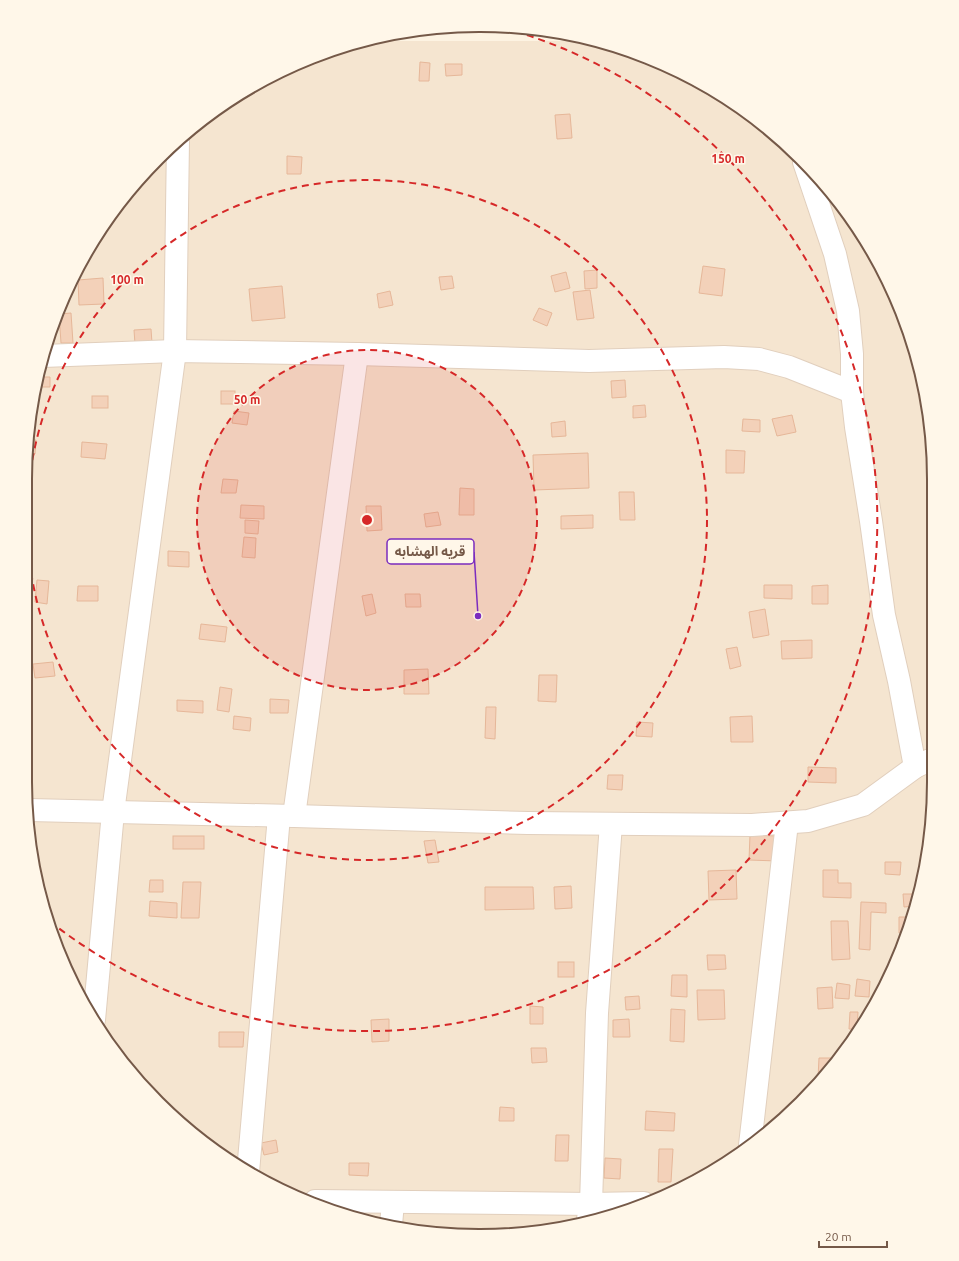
<svg xmlns="http://www.w3.org/2000/svg" width="959" height="1261" font-family="Ubuntu,'Noto Sans Arabic',sans-serif">
<rect width="100%" height="100%" fill="#fdf3e2"/>
<polygon fill="#f5e5d0" points="368,41 592,41 654,60 732,102 801,158 858,227 910,333 930,420 930,841 910,928 858,1034 801,1103 732,1160 625,1212 509,1235 450,1235 362,1221 252,1175 158,1103 86,1009 41,899 25,782 26,450 41,362 72,278 119,203 180,138 227,101 306,60"/>
<g fill="#f3d1b9" stroke="#e6b799">
<polygon points="420,62 430,63 429,81 419,81"/>
<polygon points="445,64 462,64 462,75 446,76"/>
<polygon points="570,114 572,138 557,139 555,115"/>
<polygon points="287,156 302,157 301,174 287,174"/>
<polygon points="703,266 725,269 722,296 699,293"/>
<polygon points="597,270 597,288 585,289 584,271"/>
<polygon points="566,272 570,288 555,292 551,276"/>
<polygon points="452,276 454,288 441,290 439,277"/>
<polygon points="103,278 104,304 79,305 78,280"/>
<polygon points="282,286 285,318 252,321 249,289"/>
<polygon points="590,290 594,318 577,320 573,292"/>
<polygon points="390,291 393,305 379,308 377,294"/>
<polygon points="539,308 552,313 547,326 533,320"/>
<polygon points="71,313 73,343 61,343 59,314"/>
<polygon points="151,329 152,343 135,344 134,330"/>
<polygon points="38,377 50,377 50,387 36,387"/>
<polygon points="625,380 626,397 612,398 611,381"/>
<rect x="221" y="391" width="14" height="13"/>
<polygon points="35,393 36,409 33,409"/>
<rect x="92" y="396" width="16" height="12"/>
<polygon points="645,405 646,417 633,418 633,406"/>
<polygon points="234,411 249,413 247,425 232,423"/>
<polygon points="792,415 796,432 777,436 772,419"/>
<polygon points="743,419 760,420 760,432 742,431"/>
<polygon points="565,421 566,436 552,437 551,423"/>
<polygon points="28,440 36,440 35,454 26,453"/>
<polygon points="82,442 107,444 105,459 81,457"/>
<polygon points="726,450 745,451 744,473 726,473"/>
<polygon points="588,453 589,488 534,490 533,455"/>
<polygon points="223,479 238,480 236,493 221,493"/>
<polygon points="460,488 474,489 474,515 459,515"/>
<polygon points="619,492 634,492 635,520 620,520"/>
<polygon points="241,505 264,506 264,519 240,518"/>
<polygon points="366,506 381,506 382,530 367,531"/>
<polygon points="438,512 441,525 426,527 424,514"/>
<polygon points="593,515 593,528 561,529 561,516"/>
<polygon points="245,520 259,521 258,534 245,533"/>
<polygon points="244,537 256,538 255,558 242,557"/>
<polygon points="168,551 189,552 189,567 168,566"/>
<polygon points="37,580 49,581 47,604 35,602"/>
<polygon points="764,585 792,585 792,599 764,598"/>
<polygon points="828,585 828,604 812,604 812,586"/>
<polygon points="78,586 98,586 98,601 77,601"/>
<polygon points="372,594 376,613 366,616 362,596"/>
<polygon points="405,594 420,594 421,607 406,607"/>
<polygon points="765,609 769,635 753,638 749,612"/>
<polygon points="201,624 227,627 225,642 199,639"/>
<polygon points="812,640 812,658 782,659 781,641"/>
<polygon points="737,647 741,666 730,669 726,649"/>
<polygon points="53,662 55,676 35,678 33,664"/>
<polygon points="428,669 429,694 404,694 404,670"/>
<polygon points="539,675 557,675 556,702 538,701"/>
<polygon points="220,687 232,689 229,712 217,710"/>
<polygon points="270,699 289,700 288,713 270,713"/>
<polygon points="177,700 203,701 203,713 177,711"/>
<polygon points="486,707 496,707 495,739 485,738"/>
<polygon points="234,716 251,718 250,731 233,729"/>
<polygon points="752,716 753,742 731,742 730,717"/>
<polygon points="637,722 653,723 652,737 636,736"/>
<polygon points="808,767 836,768 836,783 808,782"/>
<polygon points="608,775 623,775 622,790 607,789"/>
<polygon points="750,835 777,836 777,861 749,860"/>
<rect x="173" y="836" width="31" height="13"/>
<polygon points="435,840 439,862 428,863 424,841"/>
<polygon points="885,862 901,862 900,875 885,874"/>
<polygon points="736,870 737,899 709,900 708,871"/>
<polygon points="823,870 838,870 838,883 851,883 851,898 823,897"/>
<polygon points="150,880 163,880 163,892 149,892"/>
<polygon points="183,882 201,882 199,918 181,918"/>
<polygon points="571,886 572,908 555,909 554,887"/>
<polygon points="485,887 533,887 534,909 485,910"/>
<polygon points="903,894 916,894 915,906 904,907"/>
<polygon points="150,901 177,903 177,918 149,916"/>
<polygon points="861,902 886,903 886,913 871,912 870,950 859,949"/>
<polygon points="899,917 912,917 907,933 899,933"/>
<polygon points="831,921 848,921 850,959 832,960"/>
<polygon points="707,955 725,955 726,969 708,970"/>
<rect x="558" y="962" width="16" height="15"/>
<polygon points="672,975 687,975 687,997 671,996"/>
<polygon points="857,979 870,981 869,997 855,996"/>
<polygon points="837,983 850,985 849,999 835,998"/>
<polygon points="832,987 833,1008 818,1009 817,988"/>
<polygon points="697,990 724,990 725,1019 698,1020"/>
<polygon points="639,996 640,1009 626,1010 625,997"/>
<polygon points="530,1006 543,1007 543,1024 530,1024"/>
<polygon points="671,1009 685,1010 684,1042 670,1041"/>
<polygon points="850,1012 858,1012 857,1029 849,1029"/>
<polygon points="389,1019 389,1041 372,1042 371,1020"/>
<polygon points="629,1019 630,1037 613,1037 613,1020"/>
<polygon points="219,1032 244,1032 243,1047 219,1047"/>
<polygon points="531,1048 546,1048 547,1062 532,1063"/>
<polygon points="819,1058 837,1058 822,1078 818,1078"/>
<polygon points="500,1107 514,1108 514,1121 499,1121"/>
<polygon points="646,1111 675,1113 674,1131 645,1130"/>
<polygon points="556,1135 569,1135 568,1161 555,1161"/>
<polygon points="276,1140 278,1152 264,1155 261,1143"/>
<polygon points="659,1149 673,1149 671,1182 658,1182"/>
<polygon points="605,1158 621,1159 620,1179 604,1178"/>
<polygon points="349,1163 369,1163 368,1176 349,1175"/>
<polygon points="484,1230 499,1232 498,1235 483,1235"/>
</g>
<g fill="none" stroke-linecap="round" stroke-linejoin="round">
<g stroke="#e1cfbd" stroke-width="24">
<g id="minor">
<polyline points="804,162 835,254 848,311 852,354 852,392 856,427 871,521 884,615 899,681 915,767"/>
<polyline points="43,356 175,351 357,354 589,361 724,357 759,359 789,367 852,392"/>
<polyline points="29,810 294,816 528,823 752,825 808,821 863,805 915,767 930,760"/>
<polyline points="294,816 357,354"/>
<polyline points="94,1020 113,812 175,351 178,140"/>
<polyline points="750,1145 787,823"/>
<polyline points="248,1172 279,816"/>
<polyline points="315,1201 591,1204 644,1203"/>
<polyline points="588,1219 591,1204 597,1013 611,824"/>
<polyline points="391,1225 393,1202"/>
</g>
</g>
<use href="#minor" stroke="#fff" stroke-width="22"/>
</g>
<circle cx="367" cy="520" r="170" fill="#d62828" fill-opacity=".12"/>
<g fill="none" stroke="#d62828" stroke-width="2" stroke-dasharray="7 5">
<circle cx="367" cy="520" r="170"/>
<circle cx="367" cy="520" r="340"/>
<path d="M504 28A511 511 0 1 1 52 923"/>
</g>
<path d="M0 0H959V1261H0ZM479 32H480A447 447 0 0 1 927 479V782A447 447 0 0 1 480 1229H479A447 447 0 0 1 32 782V479A447 447 0 0 1 479 32Z" fill="#fff7e9" fill-rule="evenodd"/>
<path fill="none" stroke="#755948" stroke-width="2" d="M479 32H480A447 447 0 0 1 927 479V782A447 447 0 0 1 480 1229H479A447 447 0 0 1 32 782V479A447 447 0 0 1 479 32Z"/>
<circle cx="367" cy="520" r="6" fill="#d62828" stroke="#fff7e9" stroke-width="2"/>
<g font-size="12" text-anchor="middle" font-weight="bold" fill="#d62828" stroke="#fff7e9" stroke-width="3" stroke-linejoin="round" paint-order="stroke">
<text x="728" y="163">150 m</text>
<text x="127" y="284">100 m</text>
<text x="247" y="404">50 m</text>
</g>
<path fill="none" stroke="#7b2cbf" stroke-width="1.5" d="M478 616L474 552"/>
<circle fill="#7b2cbf" stroke="#fff7e9" stroke-width="1.5" cx="478" cy="616" r="4"/>
<rect fill="#fff7e9" stroke="#7b2cbf" stroke-width="1.5" x="387" y="539" width="87" height="25" rx="4"/>
<g font-size="13" text-anchor="middle" font-weight="bold" fill="#755948">
<text x="430" y="556">قريه الهشابه</text>
</g>
<path d="M819 1241v6h68v-6" fill="none" stroke="#755948" stroke-width="2"/>
<text x="825" y="1241" font-size="12" fill="#755948" stroke="#fff7e9" stroke-width="3" paint-order="stroke">20 m</text>
</svg>
